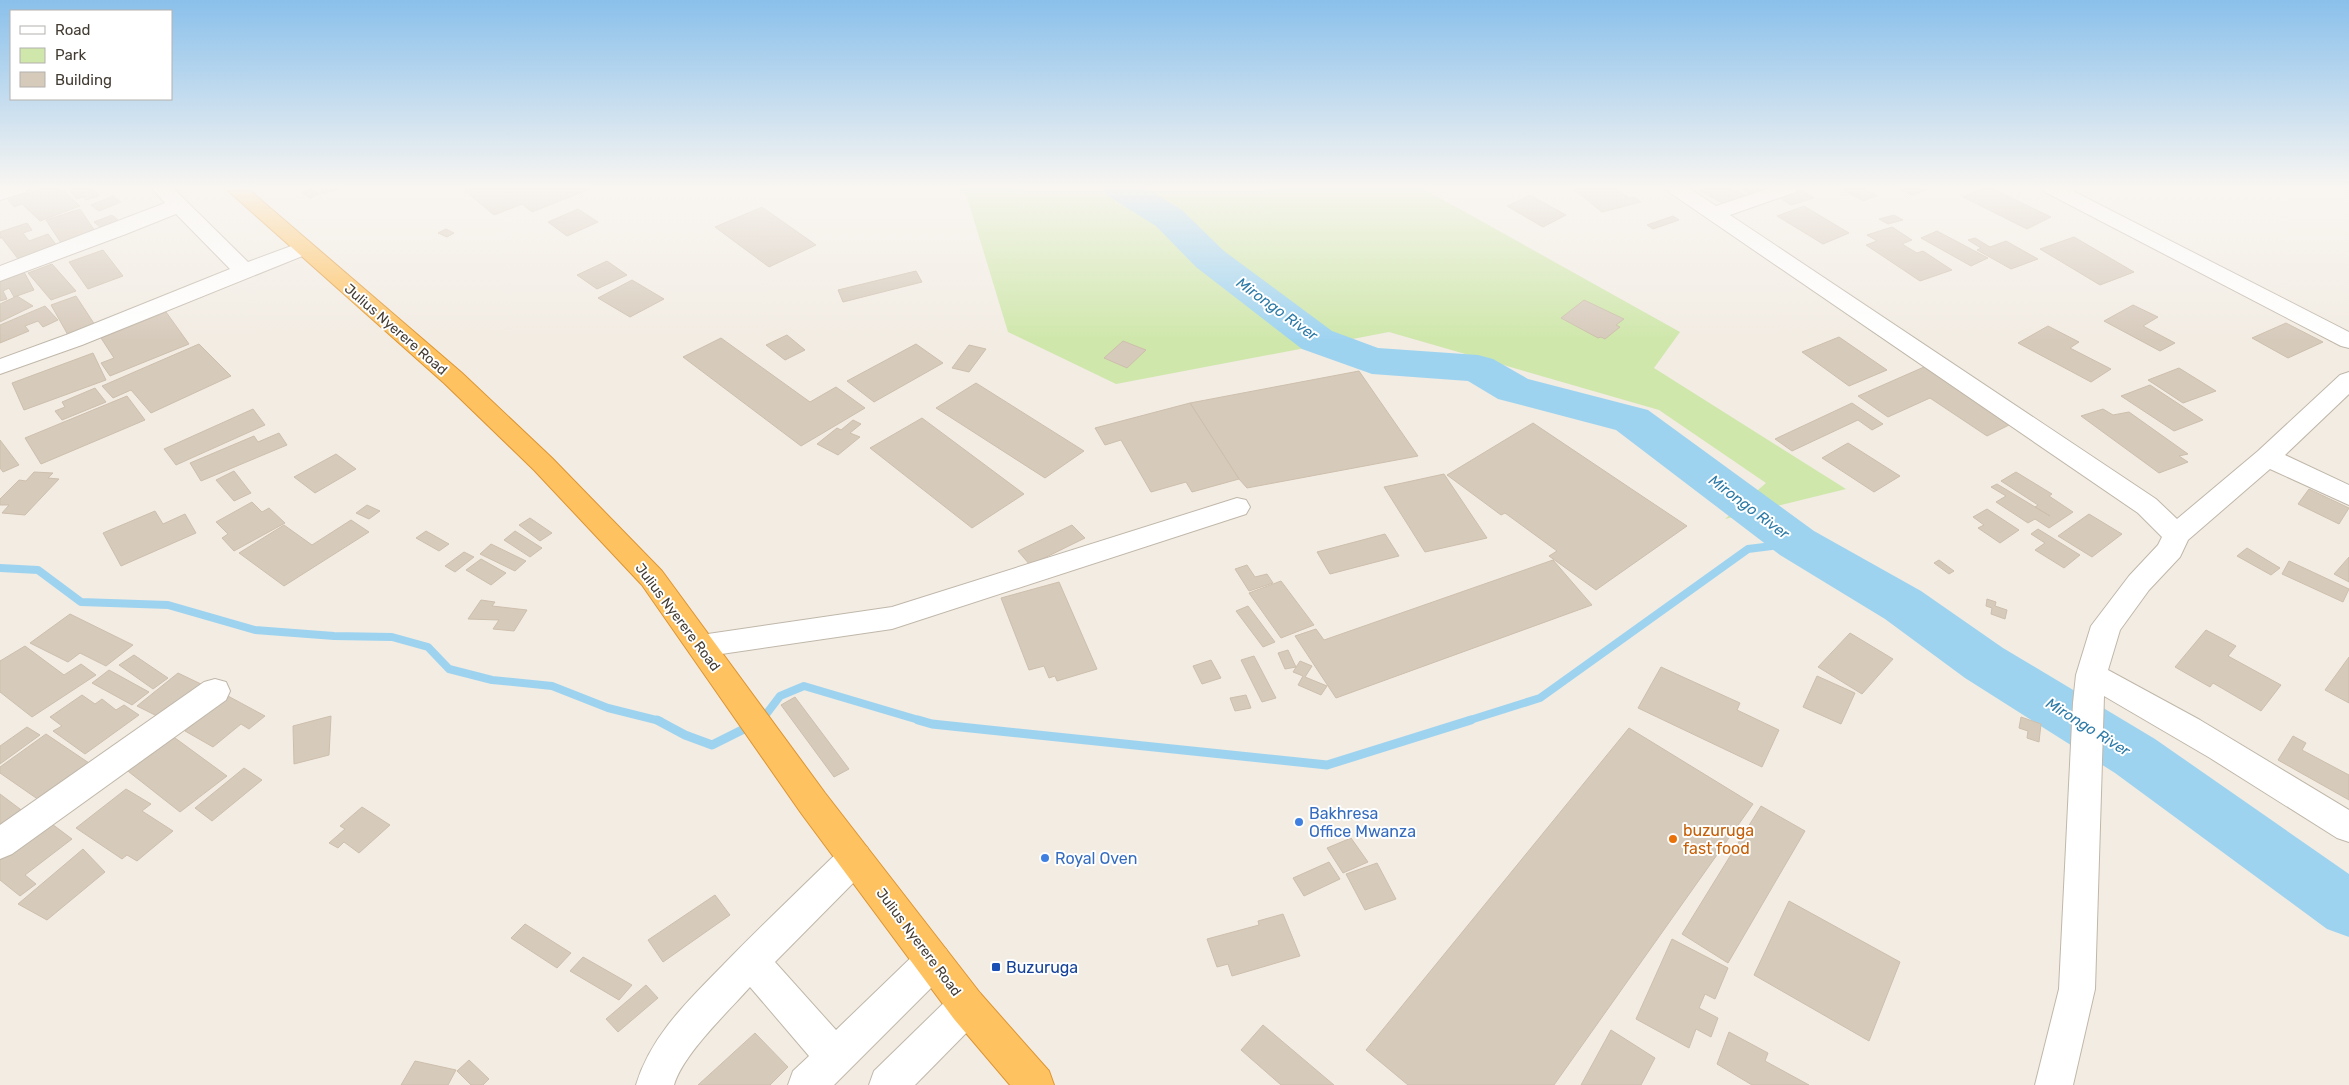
<svg xmlns="http://www.w3.org/2000/svg" width="2349" height="1085" font-family="Rubik,sans-serif">
<rect width="100%" height="100%" fill="#f2ece3"/>
<polygon fill="#cfe7ab" points="959,188 1422,188 1680,332 1654,368 1846,489 1725,519 1766,483 1659,410 1389,332 1116,384 1008,332 967,197"/>
<g fill="none" stroke-linecap="round" stroke-linejoin="round">
<g stroke="#9ed3f0" stroke-width="8">
<polyline points="0,568 38,570 81,602 168,605 255,630 334,636 392,637 428,647 449,669 492,680 552,686 608,708 660,721"/>
<polyline points="761,721 780,696 804,686 922,721"/>
<polyline points="1467,721 1540,698 1748,549 1797,543"/>
</g>
<g stroke="#9ed3f0" stroke-width="9">
<polyline points="657,720 685,735 712,745 750,726"/>
<polyline points="918,720 932,724 1327,765 1471,720"/>
</g>
<polygon fill="#9ed3f0" fill-rule="evenodd" points="1103,188 1146,188 1182,210 1224,251 1332,331 1378,348 1478,355 1493,359 1528,379 1648,410 1814,531 1921,591 2003,648 2155,739 2349,874 2349,937 2327,929 2115,773 1965,678 1885,619 1780,555 1616,430 1498,399 1468,381 1372,374 1302,349 1196,267 1156,226 1108,196"/>
</g>
<g fill="#d6cabb" stroke="#cebfac">
<polygon points="43,188 61,188 80,206 40,221 22,204 14,207 8,200"/>
<polygon points="71,188 93,188 99,196 86,200 83,197 76,199 69,189"/>
<polygon points="311,188 319,194 310,198 302,192"/>
<polygon points="320,188 339,188 339,189 322,194"/>
<polygon points="470,188 592,188 532,212 522,204 494,215 464,190"/>
<polygon points="1572,188 1616,188 1629,198 1635,197 1641,202 1602,212"/>
<polygon points="1706,188 1732,188 1748,197 1725,205 1700,190"/>
<polygon points="1742,188 1760,188 1764,191 1749,194"/>
<polygon points="1840,188 1863,188 1877,196 1863,201"/>
<polygon points="1898,188 1932,188 1912,195"/>
<polygon points="1982,188 1991,188 2051,217 2027,229 1963,197"/>
<polygon points="1800,189 1814,198 1791,205 1777,196"/>
<polygon points="1530,195 1566,215 1543,227 1507,206"/>
<polygon points="113,196 121,202 99,211 91,205"/>
<polygon points="1804,206 1849,233 1823,244 1777,216"/>
<polygon points="762,207 816,245 769,267 715,227"/>
<polygon points="80,209 97,234 63,246 46,220"/>
<polygon points="578,209 598,222 567,236 548,222"/>
<polygon points="112,215 119,221 101,228 94,222"/>
<polygon points="1894,215 1903,220 1888,224 1879,219"/>
<polygon points="1673,216 1679,220 1653,229 1647,225"/>
<polygon points="27,223 32,230 23,233 29,241 48,234 61,251 22,264 2,238 0,238 0,232"/>
<polygon points="1892,227 1912,240 1902,244 1917,253 1923,251 1952,270 1920,281 1866,245 1877,241 1867,235"/>
<polygon points="446,229 454,233 447,237 438,233"/>
<polygon points="1937,231 1988,258 1971,266 1921,238"/>
<polygon points="2074,237 2134,272 2100,285 2040,249"/>
<polygon points="1975,238 1990,247 2006,241 2038,259 2011,269 1977,250 1981,248 1968,240"/>
<polygon points="103,250 123,276 88,289 69,262"/>
<polygon points="607,261 627,275 597,289 577,275"/>
<polygon points="52,264 76,291 51,300 28,273"/>
<polygon points="916,271 922,282 843,302 838,290"/>
<polygon points="24,272 34,290 14,297 9,288 3,291 7,299 0,301 0,280"/>
<polygon points="632,280 664,299 630,317 598,298"/>
<polygon points="17,296 33,306 0,322 0,304"/>
<polygon points="76,296 95,325 68,335 51,305"/>
<polygon points="1584,300 1624,319 1616,325 1620,327 1605,339 1601,337 1598,338 1561,318"/>
<polygon points="2133,305 2158,317 2143,326 2175,343 2160,351 2104,321"/>
<polygon points="45,306 58,320 43,327 38,321 25,326 29,331 0,343 0,325"/>
<polygon points="166,312 189,344 110,376 101,363 114,358 101,338"/>
<polygon points="2286,323 2323,342 2288,358 2252,338"/>
<polygon points="2048,326 2079,342 2070,348 2111,369 2091,382 2018,343"/>
<polygon points="787,335 805,350 785,360 766,345"/>
<polygon points="1839,337 1887,370 1849,386 1802,352"/>
<polygon points="721,338 810,402 836,387 865,408 801,446 683,357"/>
<polygon points="1123,341 1146,350 1127,368 1104,358"/>
<polygon points="199,344 231,376 151,413 131,390 113,398 102,386"/>
<polygon points="916,344 943,363 874,402 847,381"/>
<polygon points="969,345 986,349 969,372 952,368"/>
<polygon points="93,353 106,380 24,410 12,383"/>
<polygon points="1924,367 2011,424 1987,436 1930,398 1888,417 1858,396"/>
<polygon points="2179,368 2216,391 2183,403 2148,380"/>
<polygon points="1359,371 1418,456 1247,488 1239,479 1190,403"/>
<polygon points="976,383 1084,451 1045,478 936,408"/>
<polygon points="2150,385 2203,420 2174,431 2121,396"/>
<polygon points="95,388 106,402 62,420 55,411 65,407 62,402"/>
<polygon points="127,396 145,420 41,464 25,438"/>
<polygon points="1190,403 1239,479 1192,492 1186,482 1151,492 1121,440 1105,445 1095,428"/>
<polygon points="1852,403 1883,424 1872,430 1858,420 1792,451 1775,439"/>
<polygon points="253,409 265,425 176,465 164,449"/>
<polygon points="2103,409 2113,415 2129,412 2188,454 2179,456 2188,462 2159,473 2081,416"/>
<polygon points="922,418 1024,494 972,528 870,448"/>
<polygon points="853,420 861,424 850,433 860,437 838,455 817,444 837,428 841,430"/>
<polygon points="1533,423 1630,488 1687,526 1596,590 1549,556 1557,551 1505,513 1501,515 1447,475"/>
<polygon points="279,433 287,445 201,481 190,463 254,436 258,442"/>
<polygon points="0,440 19,465 3,472 0,468"/>
<polygon points="1848,443 1900,476 1874,492 1822,458"/>
<polygon points="336,454 356,469 315,493 294,477"/>
<polygon points="234,471 251,493 234,501 216,480"/>
<polygon points="34,472 53,473 48,478 59,479 25,515 2,513 9,505 0,505 0,499 19,480 26,481"/>
<polygon points="2016,472 2052,494 2049,496 2073,512 2049,528 2035,519 2028,523 1996,502 2006,496 1991,487 1997,484 2050,516 2035,507 2038,505 2001,481"/>
<polygon points="1444,474 1487,538 1425,552 1384,487"/>
<polygon points="2309,489 2349,508 2339,524 2298,504"/>
<polygon points="252,502 262,512 269,508 285,523 234,551 222,538 228,534 216,522"/>
<polygon points="367,505 380,511 369,519 356,513"/>
<polygon points="1987,509 2019,530 2000,543 1978,528 1984,525 1973,517"/>
<polygon points="155,511 163,524 185,514 196,533 121,566 103,533"/>
<polygon points="2089,514 2122,534 2092,557 2058,536"/>
<polygon points="530,518 552,533 540,541 519,525"/>
<polygon points="351,520 369,532 284,586 239,553 284,525 312,545"/>
<polygon points="1072,525 1085,538 1030,565 1018,551"/>
<polygon points="2038,529 2080,555 2064,568 2035,550 2045,543 2031,534"/>
<polygon points="426,531 449,544 439,551 416,538"/>
<polygon points="515,531 542,548 530,557 504,540"/>
<polygon points="1385,534 1399,556 1330,574 1317,552"/>
<polygon points="491,544 526,561 515,571 480,554"/>
<polygon points="2247,548 2280,568 2271,575 2237,556"/>
<polygon points="464,552 474,557 455,572 445,566"/>
<polygon points="2349,557 2349,582 2334,574"/>
<polygon points="481,559 506,573 491,585 466,570"/>
<polygon points="1553,560 1592,605 1336,698 1295,636 1316,629 1324,640"/>
<polygon points="1939,560 1954,571 1949,574 1934,563"/>
<polygon points="2289,561 2349,589 2343,602 2282,574"/>
<polygon points="1247,565 1255,577 1267,574 1273,583 1249,591 1235,569"/>
<polygon points="1281,581 1314,625 1281,638 1249,593"/>
<polygon points="1059,582 1097,669 1057,681 1055,676 1049,678 1044,666 1029,670 1001,598"/>
<polygon points="1987,599 1996,602 1995,606 2007,610 2005,619 1991,614 1992,608 1986,606"/>
<polygon points="481,600 495,602 492,606 527,610 514,631 493,629 499,620 468,619"/>
<polygon points="1248,606 1275,642 1263,647 1236,611"/>
<polygon points="70,614 133,645 106,666 80,653 68,662 30,643"/>
<polygon points="2206,630 2236,646 2228,656 2281,685 2261,711 2213,683 2210,687 2175,667"/>
<polygon points="1850,633 1893,659 1862,694 1818,667"/>
<polygon points="25,646 64,675 81,664 96,675 32,717 0,692 0,661"/>
<polygon points="1288,650 1296,667 1285,669 1278,653"/>
<polygon points="134,655 168,678 153,689 119,665"/>
<polygon points="1254,656 1276,698 1262,702 1241,660"/>
<polygon points="2349,657 2349,703 2325,690"/>
<polygon points="1211,660 1221,678 1202,684 1193,666"/>
<polygon points="1300,661 1312,666 1305,677 1327,686 1321,695 1298,685 1303,676 1293,672"/>
<polygon points="1661,667 1740,703 1737,710 1779,730 1762,767 1638,708"/>
<polygon points="109,670 149,692 132,705 92,683"/>
<polygon points="178,673 201,684 159,717 137,706"/>
<polygon points="1817,676 1855,693 1841,724 1803,707"/>
<polygon points="82,695 95,704 102,699 116,710 124,705 139,715 85,754 53,731 62,726 50,717"/>
<polygon points="1246,695 1251,708 1235,711 1230,698"/>
<polygon points="228,696 265,716 249,729 241,724 213,747 185,731"/>
<polygon points="795,697 849,769 834,777 781,705"/>
<polygon points="331,716 329,755 294,764 293,726"/>
<polygon points="2021,717 2041,724 2039,742 2027,738 2028,731 2019,728"/>
<polygon points="27,727 40,735 0,764 0,746"/>
<polygon points="1629,728 1753,804 1554,1085 1408,1085 1366,1050"/>
<polygon points="46,734 89,763 39,800 0,773 0,767"/>
<polygon points="171,735 227,776 180,812 124,768"/>
<polygon points="2293,736 2306,743 2302,750 2349,775 2349,800 2278,760"/>
<polygon points="244,768 262,780 212,821 195,808"/>
<polygon points="126,789 151,804 142,811 173,831 137,861 127,855 122,859 76,828"/>
<polygon points="0,794 24,812 0,830"/>
<polygon points="1761,806 1805,831 1728,963 1682,934"/>
<polygon points="362,807 390,825 359,853 344,842 338,848 329,843 345,829 340,826"/>
<polygon points="48,821 72,839 25,875 36,884 20,896 0,880 0,856"/>
<polygon points="1351,838 1368,862 1343,873 1327,848"/>
<polygon points="83,849 105,872 47,920 18,904"/>
<polygon points="1329,862 1340,879 1304,896 1293,878"/>
<polygon points="1377,863 1396,899 1365,910 1346,874"/>
<polygon points="715,895 730,915 663,962 648,940"/>
<polygon points="1789,901 1900,962 1869,1041 1754,975"/>
<polygon points="1283,914 1300,956 1232,976 1228,964 1217,967 1207,939 1259,925 1258,921"/>
<polygon points="525,924 571,953 557,968 511,938"/>
<polygon points="1672,939 1728,968 1715,999 1705,994 1699,1008 1718,1018 1711,1037 1696,1029 1689,1048 1636,1019"/>
<polygon points="583,957 632,985 619,1000 570,971"/>
<polygon points="646,985 658,998 618,1032 606,1019"/>
<polygon points="1263,1025 1334,1085 1281,1085 1241,1050"/>
<polygon points="1611,1030 1655,1058 1641,1085 1581,1085"/>
<polygon points="1729,1032 1768,1053 1765,1061 1809,1085 1752,1085 1717,1064"/>
<polygon points="755,1033 788,1067 770,1085 698,1085"/>
<polygon points="469,1060 489,1079 483,1085 471,1085 457,1071"/>
<polygon points="415,1061 456,1070 448,1085 401,1085"/>
</g>
<g fill="none" stroke-linecap="round" stroke-linejoin="round">
<g stroke="#c0b7a9" stroke-width="2">
<g id="minor">
<polygon points="0,188 29,188 26,192 0,200"/>
<polygon points="152,188 173,188 248,262 302,242 310,243 313,248 310,253 82,345 0,374 0,359 66,335 230,269 176,214 126,234 0,281 0,266 165,203"/>
<polygon points="1666,188 1689,188 1716,206 1770,188 1799,188 1796,192 1730,215 2156,499 2177,519 2258,451 2340,375 2349,372 2349,394 2285,455 2349,485 2349,505 2270,469 2188,540 2180,557 2149,590 2120,630 2108,670 2200,720 2349,810 2349,842 2337,838 2210,758 2104,696 2095,989 2073,1085 2035,1085 2059,989 2073,703 2076,675 2091,626 2129,576 2158,545 2162,537 2138,513 1669,192"/>
<polygon points="2042,188 2067,188 2349,332 2349,348 2341,346 2045,192"/>
<polygon points="1237,498 1246,500 1250,507 1246,514 892,629 701,657 691,654 686,646 691,638 701,635 892,607"/>
<polygon points="215,679 226,682 230,691 226,700 12,854 0,859 0,825 204,682"/>
<path d="M 855,843 L 867,847 L 872,858 L 867,869 L 775,962 L 836,1030 L 920,949 L 933,944 L 946,949 L 951,961 L 946,973 L 834,1085 L 788,1085 L 793,1071 L 809,1056 L 750,987 C 728,1012 683,1054 674,1085 L 636,1085 C 651,1035 689,1000 724,964 C 762,925 803,886 843,847 Z"/>
<polygon points="967,988 980,993 985,1006 980,1019 915,1085 869,1085 874,1071 954,993"/>
</g>
</g>
<g stroke="#dd9531" stroke-width="2">
<polygon id="highway" points="225,188 247,188 462,373 552,458 662,571 825,793 980,993 1049,1071 1054,1085 1010,1085 954,1019 801,813 642,585 534,470 444,383"/>
</g>
<use href="#minor" fill="#fff" fill-rule="evenodd"/>
<use href="#highway" fill="#fec261" fill-rule="evenodd"/>
</g>
<linearGradient id="sky" x2="0" y2="1"><stop stop-color="#8ac0eb"/><stop offset="0.55" stop-color="#f9f6f2"/><stop offset="1" stop-color="#f9f6f2" stop-opacity="0"/></linearGradient>
<rect width="2349" height="340" fill="url(#sky)"/>
<g fill="#3f7fe0" stroke="#fff" stroke-width="2">
<circle cx="1299" cy="822" r="5"/>
<circle cx="1045" cy="858" r="5"/>
</g>
<circle fill="#e8710a" stroke="#fff" stroke-width="2" cx="1673" cy="839" r="5"/>
<rect fill="#1a4fb4" stroke="#fff" stroke-width="2" x="991" y="962" width="10" height="10" rx="2.5"/>
<g text-anchor="middle" stroke-width="4" stroke-linejoin="round" paint-order="stroke">
<g font-size="14" fill="#433c33" stroke="#fff">
<text transform="translate(396 329) rotate(41)" y="5">Julius Nyerere Road</text>
<text transform="translate(678 617) rotate(53)" y="5">Julius Nyerere Road</text>
<text transform="translate(919 942) rotate(53)" y="5">Julius Nyerere Road</text>
</g>
<g font-size="15" font-style="italic" fill="#2c7aa7" stroke="#fff">
<text transform="translate(1277 309) rotate(36)" y="5">Mirongo River</text>
<text transform="translate(1749 507) rotate(37)" y="5">Mirongo River</text>
<text transform="translate(2088 727) rotate(32)" y="5">Mirongo River</text>
</g>
<g font-size="16" fill="#366cbe" stroke="#fff" text-anchor="start">
<text x="1309" y="819">Bakhresa<tspan x="1309" dy="18">Office Mwanza</tspan></text>
<text x="1055" y="864">Royal Oven</text>
</g>
<g font-size="16" fill="#c56008" stroke="#fff" text-anchor="start">
<text x="1683" y="836">buzuruga<tspan x="1683" dy="18">fast food</tspan></text>
</g>
<g font-size="16" fill="#164399" stroke="#fff" text-anchor="start">
<text x="1006" y="973">Buzuruga</text>
</g>
</g>
<rect x="10" y="10" width="162" height="90" fill="#ffffff" stroke="#b4b1ad"/>
<rect x="20" y="26" width="25" height="8" fill="#ffffff" stroke="#b4b1ad"/>
<text x="55" y="35" font-size="15" fill="#433c33">Road</text>
<rect x="20" y="48" width="25" height="15" fill="#cfe7ab" stroke="#b4b1ad"/>
<text x="55" y="60" font-size="15" fill="#433c33">Park</text>
<rect x="20" y="72" width="25" height="15" fill="#d6cabb" stroke="#b4b1ad"/>
<text x="55" y="85" font-size="15" fill="#433c33">Building</text>
</svg>
